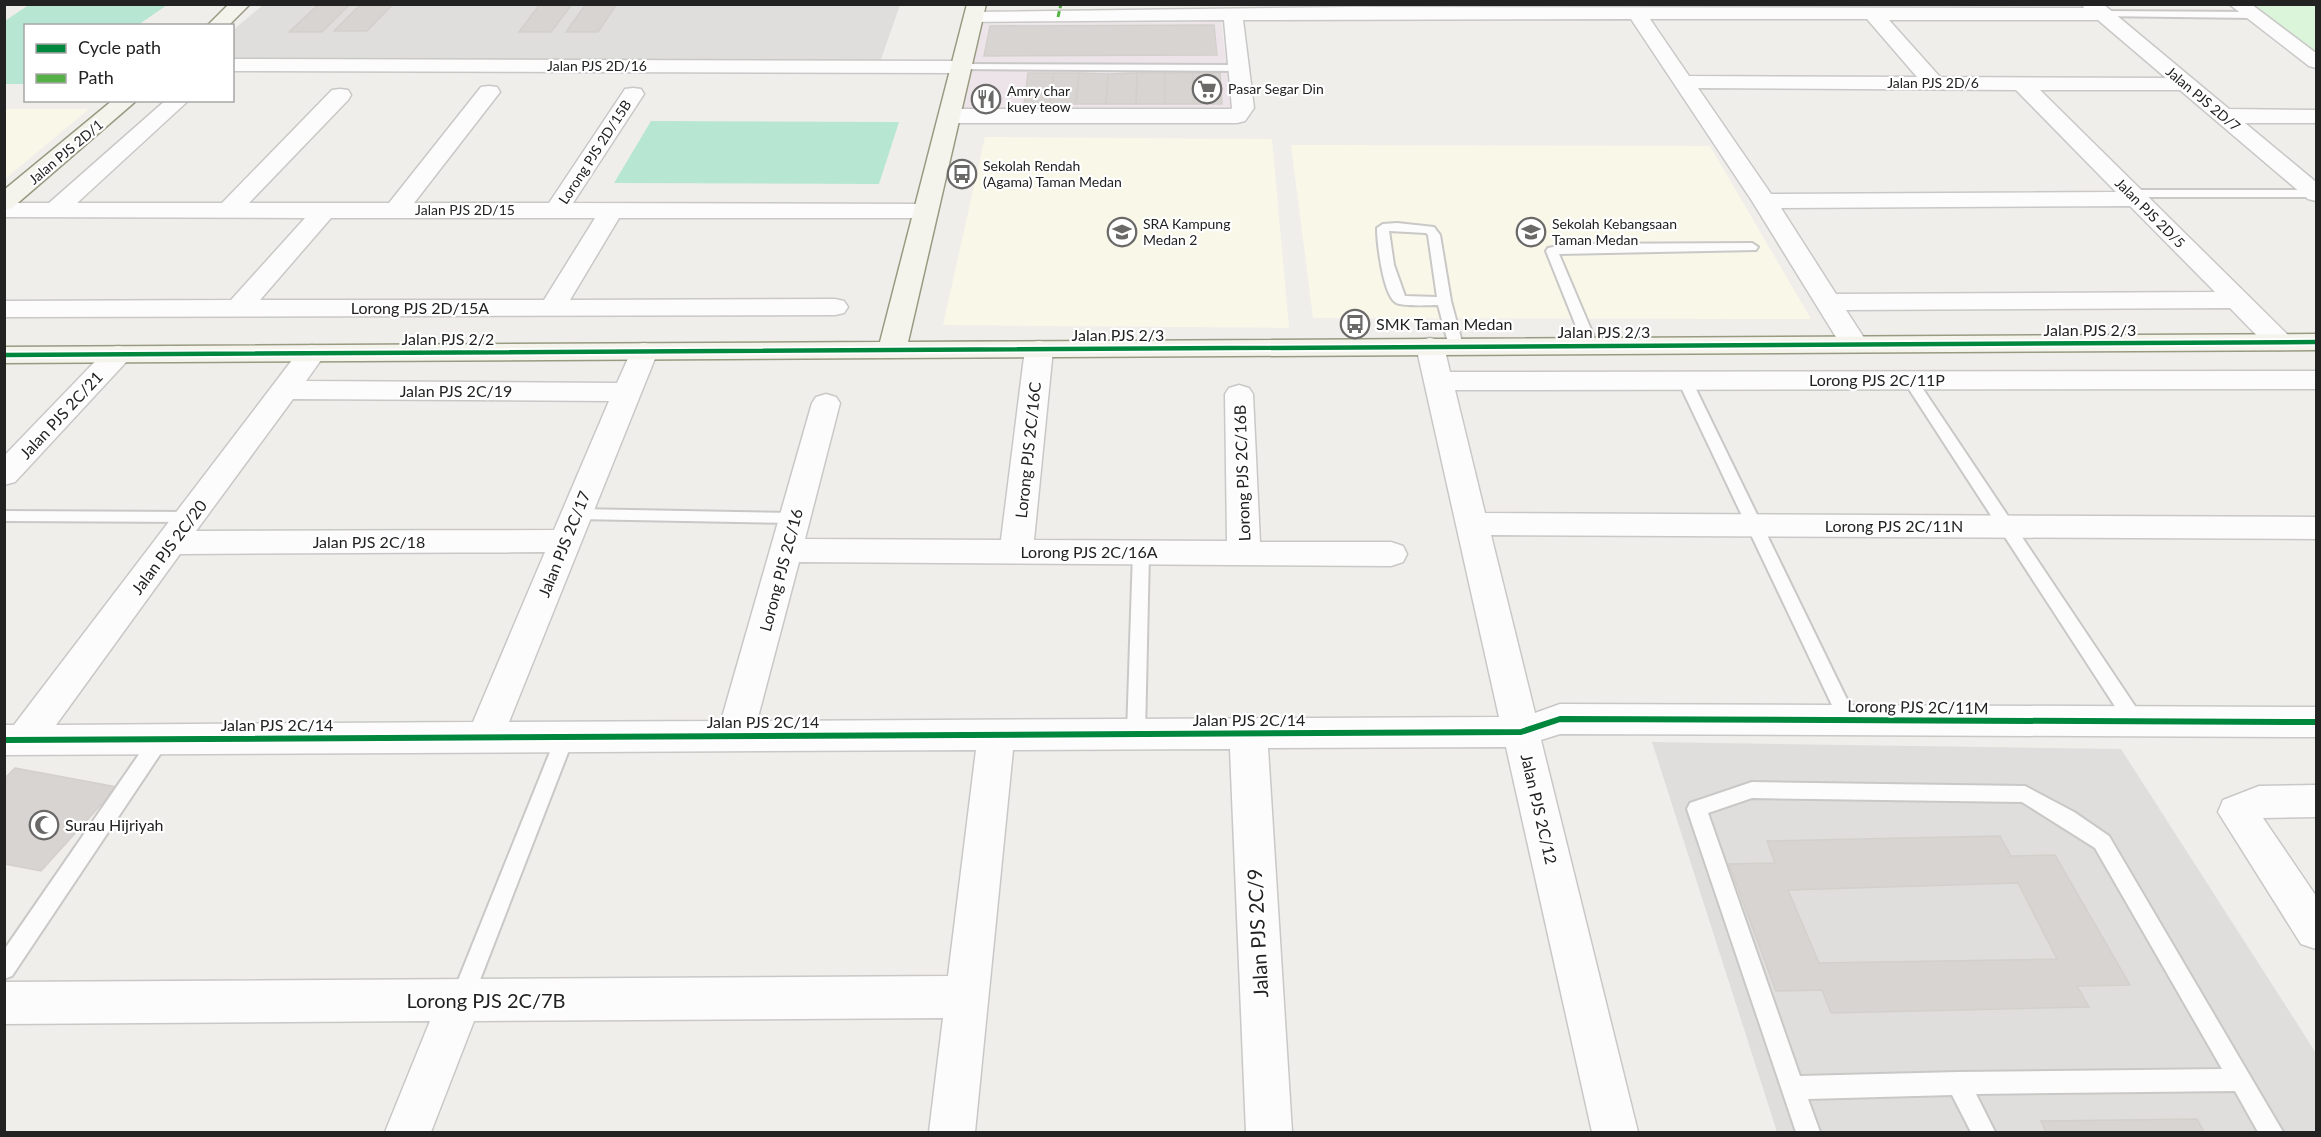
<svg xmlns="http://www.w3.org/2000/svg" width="2321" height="1137" font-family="Lato,sans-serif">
<rect width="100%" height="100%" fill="#f0eeeb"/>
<g fill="#dfdedc">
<polygon points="264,4 900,5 880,62 233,62 232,31"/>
<polygon points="1652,742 2121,749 2316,1053 2316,1132 1777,1132"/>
</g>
<polygon fill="#ede4e9" points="1221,22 1232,109 962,109 983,24"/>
<g fill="#f8f7e8">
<polygon points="5,109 89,109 5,179"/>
<polygon points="985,137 1272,139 1289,328 943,325"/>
<polygon points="1291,145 1710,146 1811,319 1313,318"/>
</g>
<polygon fill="#daf5da" points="2252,5 2316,5 2316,51"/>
<g fill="#b7e6d2">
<polygon points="30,4 167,4 167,5 138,25 26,26 25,84 5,84 5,21"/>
<polygon points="651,121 899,122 879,184 614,183"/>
</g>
<g fill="#d7d4d2" stroke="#d3d0cc" stroke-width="1.5" fill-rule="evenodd">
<polygon points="319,4 350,4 322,32 289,32"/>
<polygon points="361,4 393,4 367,31 334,31"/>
<polygon points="540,4 572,4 551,32 519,32"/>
<polygon points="586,4 617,4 598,32 566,32"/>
<polygon points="1214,25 1217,55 984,56 990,26"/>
<polygon points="1028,73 1054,73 1050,104 1024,104"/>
<polygon points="1054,73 1079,73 1076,104 1050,104"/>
<polygon points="1079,73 1108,74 1106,104 1076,104"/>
<polygon points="1137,73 1165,73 1165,104 1136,104"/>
<polygon points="1137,73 1136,104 1106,104 1108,74"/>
<polygon points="1165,73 1193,73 1194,104 1165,104"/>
<polygon points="1193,73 1220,73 1222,104 1194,104"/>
<polygon points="987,93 999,93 996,102 983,102 982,105 972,105 975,95 987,96"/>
<polygon points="15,768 117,787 41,871 4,864 4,779"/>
<path d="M 2000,836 L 2011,856 L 2055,855 L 2130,985 L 2077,986 L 2089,1007 L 1831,1013 L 1822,990 L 1776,991 L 1729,864 L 1775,863 L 1767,841 ZM 2018,883 L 2057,959 L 1819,963 L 1788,890 Z"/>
<polygon points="2197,1119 2204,1132 2046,1132 2041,1121"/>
</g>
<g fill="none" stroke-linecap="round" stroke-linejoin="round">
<g stroke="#c9c8c7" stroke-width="4">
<g id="lane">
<polygon points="2101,11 2253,12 2258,15 2253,18 2098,16 2096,14"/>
<polygon points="962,64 1240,65 1245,68 1240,71 958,69 958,65"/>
<polygon points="2132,190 2316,190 2316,197 2128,197 2126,194"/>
<path d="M 1397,223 L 1434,227 L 1440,235 L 1451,301 L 1463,346 L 1461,349 L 1456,350 L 1449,346 L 1438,305 C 1430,305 1400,307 1395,302 C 1383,293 1377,243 1377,228 L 1383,224 ZM 1389,231 L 1426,233 L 1428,235 L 1437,297 L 1405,296 L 1394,265 Z"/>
<polygon points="1752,243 1758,247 1756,250 1559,254 1598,346 1591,350 1584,346 1546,251 1548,248 1570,244"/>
<polygon points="1910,376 1915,377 2143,718 2145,723 2143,728 2136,730 2129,728 1903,380"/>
<polygon points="1685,377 1692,381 1857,720 1854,725 1848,727 1842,725 1839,720 1678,381"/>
<polygon points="577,509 795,513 801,514 803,518 801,522 795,523 577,519 571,518 569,514 571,510"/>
<polygon points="4,511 191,512 197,513 199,517 197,521 191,522 4,521"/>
<polygon points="1141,546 1147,548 1149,552 1145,734 1143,739 1136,741 1129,739 1127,734 1133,552 1135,548"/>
<polygon points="565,729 572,732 574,737 473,998 470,1005 462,1008 454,1005 451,998 556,737 558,732"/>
<polygon points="160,731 167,734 169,739 167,744 12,976 4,979 4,950 153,734"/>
<path d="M 1752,782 L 2025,786 L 2074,812 L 2109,836 L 2283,1132 L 2258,1132 L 2235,1091 L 1976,1094 L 1995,1132 L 1971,1132 L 1952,1095 L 1808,1099 L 1820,1132 L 1796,1132 L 1687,809 L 1690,803 ZM 1752,798 L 2022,802 L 2095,848 L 2222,1069 L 1958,1072 L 1800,1076 L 1708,813 Z"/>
</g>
</g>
<g stroke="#c9c8c7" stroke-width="3">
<g id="street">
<path d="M 2082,4 L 2103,4 L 2229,109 L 2316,110 L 2316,123 L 2245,123 L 2316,182 L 2316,201 L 2308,199 L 2180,90 L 2040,90 L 2289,336 L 2293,342 L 2289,348 L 2279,350 L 2269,348 L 2230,308 L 1846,310 L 1868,344 L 1864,350 L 1854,352 L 1844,350 L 1752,201 L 1631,19 L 1243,20 L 1254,108 L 1245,121 L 1237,123 L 950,123 L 942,121 L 939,116 L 942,111 L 950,109 L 1231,109 L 1232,108 L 1224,20 L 967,22 L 964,18 L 967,14 L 974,12 L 1349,7 L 2084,8 ZM 1650,19 L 1867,19 L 1917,77 L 1689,76 ZM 1889,20 L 2098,20 L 2166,78 L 1940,77 ZM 1698,88 L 2016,90 L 2116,192 L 1771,194 ZM 2130,206 L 2215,292 L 1836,294 L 1781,208 Z"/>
<polygon points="2229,4 2251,4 2316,53 2316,68 2309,66"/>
<polygon points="232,59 962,61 969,63 972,67 969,71 962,73 232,71"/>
<path d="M 489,86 L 497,87 L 500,92 L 414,203 L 549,203 L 625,89 L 633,88 L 641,89 L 644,94 L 573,203 L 926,204 L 935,206 L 938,211 L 935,216 L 926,218 L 619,218 L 570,300 L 835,299 L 844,301 L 848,307 L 844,313 L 835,315 L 4,317 L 4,301 L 231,300 L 305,218 L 4,217 L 4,203 L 49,203 L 166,100 L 189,100 L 77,203 L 222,203 L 332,90 L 340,89 L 348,90 L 351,95 L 348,100 L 249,203 L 389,203 L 481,87 ZM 331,218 L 595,218 L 544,300 L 260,300 Z"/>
<path d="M 1430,338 L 1440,340 L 1444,346 L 1450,372 L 2316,371 L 2316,389 L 1455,390 L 1485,513 L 2316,517 L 2316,539 L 1491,535 L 1535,713 L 1560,704 L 2316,707 L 2316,737 L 1560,734 L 1541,740 L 1638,1132 L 1592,1132 L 1506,747 L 1268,748 L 1292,1132 L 1246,1132 L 1230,749 L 1013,750 L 975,1132 L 929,1132 L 943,1018 L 474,1021 L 431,1132 L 385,1132 L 430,1021 L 4,1024 L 4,982 L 948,976 L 976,750 L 4,755 L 4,725 L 14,725 L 302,347 L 312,345 L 322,347 L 326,353 L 306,381 L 617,383 L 634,345 L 644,343 L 654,345 L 658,351 L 509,722 L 721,721 L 812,403 L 816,397 L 826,394 L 836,397 L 840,403 L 805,539 L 1001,540 L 1025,349 L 1029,343 L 1039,341 L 1049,343 L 1053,349 L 1034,540 L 1227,541 L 1225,394 L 1229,388 L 1239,385 L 1249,388 L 1253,394 L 1260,542 L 1391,542 L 1403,546 L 1407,554 L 1403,562 L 1391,566 L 799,562 L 757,721 L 1499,717 L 1416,346 L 1420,340 ZM 293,399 L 609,401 L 554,530 L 196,531 ZM 545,552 L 473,722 L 56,725 L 180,554 Z"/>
<polygon points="118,346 128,348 132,354 128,360 15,482 4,485 4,456 108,348"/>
<polygon points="2316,785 2316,817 2263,818 2316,896 2316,949 2301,944 2218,812 2223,800 2259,786"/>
</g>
</g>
<g stroke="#999a82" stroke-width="3">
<g id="secondary">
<polygon points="229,4 250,4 228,26 207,26"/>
<polygon points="967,4 986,4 908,342 2316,334 2316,350 4,363 4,347 880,342"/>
<polygon points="113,100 137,100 12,208 4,210 4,190"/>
</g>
</g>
<use href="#lane" fill="#fdfcfc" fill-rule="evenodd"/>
<use href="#street" fill="#fdfcfc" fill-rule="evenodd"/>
<use href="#secondary" fill="#f4f4ed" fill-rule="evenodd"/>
<polyline stroke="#55b145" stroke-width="3" stroke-dasharray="6 3" stroke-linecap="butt" points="1058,17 1061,4"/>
<g stroke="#fff" stroke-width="8">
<polyline id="cycleway-far1" points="4,355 2316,342"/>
</g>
<g stroke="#fff" stroke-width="10">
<polyline id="cycleway" points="4,740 1521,732 1560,719 2316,722"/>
</g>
<use href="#cycleway-far1" stroke="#00873e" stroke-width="4.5"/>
<use href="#cycleway" stroke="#00873e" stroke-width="6"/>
</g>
<defs>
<g id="supermarket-ring" transform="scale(1.5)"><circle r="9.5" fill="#fff" stroke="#6a6968" stroke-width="1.5"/><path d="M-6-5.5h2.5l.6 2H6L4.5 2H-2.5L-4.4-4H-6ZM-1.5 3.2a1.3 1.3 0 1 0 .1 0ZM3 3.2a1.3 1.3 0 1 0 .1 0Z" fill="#6a6968"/></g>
<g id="restaurant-ring" transform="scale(1.5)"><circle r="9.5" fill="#fff" stroke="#6a6968" stroke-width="1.5"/><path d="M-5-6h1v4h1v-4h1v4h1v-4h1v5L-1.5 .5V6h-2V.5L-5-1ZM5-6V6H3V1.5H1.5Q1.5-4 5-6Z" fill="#6a6968"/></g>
<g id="bus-ring" transform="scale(1.5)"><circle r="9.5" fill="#fff" stroke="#6a6968" stroke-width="1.5"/><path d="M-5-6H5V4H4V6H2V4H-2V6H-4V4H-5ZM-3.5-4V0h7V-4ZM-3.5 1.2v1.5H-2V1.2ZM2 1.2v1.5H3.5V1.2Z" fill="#6a6968"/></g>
<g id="school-ring" transform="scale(1.5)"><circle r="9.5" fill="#fff" stroke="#6a6968" stroke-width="1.5"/><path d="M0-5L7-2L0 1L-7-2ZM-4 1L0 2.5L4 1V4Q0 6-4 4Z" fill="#6a6968"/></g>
<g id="mosque-ring" transform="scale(1.5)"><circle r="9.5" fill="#fff" stroke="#6a6968" stroke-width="1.5"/><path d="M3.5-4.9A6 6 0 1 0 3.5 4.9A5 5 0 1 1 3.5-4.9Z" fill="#6a6968"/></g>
</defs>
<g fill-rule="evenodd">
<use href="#supermarket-ring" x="1207" y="89"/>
<use href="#restaurant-ring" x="986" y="99"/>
<use href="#bus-ring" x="962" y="174"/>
<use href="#school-ring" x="1122" y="232"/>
<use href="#school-ring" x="1531" y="232"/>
<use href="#bus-ring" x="1355" y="324"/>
<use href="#mosque-ring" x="44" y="825"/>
</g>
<g text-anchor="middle" stroke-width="4.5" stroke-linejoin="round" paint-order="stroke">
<g font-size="14" fill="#222" stroke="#fff">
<text x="597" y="71">Jalan PJS 2D/16</text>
<text x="1933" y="88">Jalan PJS 2D/6</text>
<text transform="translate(2203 99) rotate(40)" y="5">Jalan PJS 2D/7</text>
<text transform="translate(66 152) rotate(-40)" y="5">Jalan PJS 2D/1</text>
<text transform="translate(595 152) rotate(-57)" y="5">Lorong PJS 2D/15B</text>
<text x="465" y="215">Jalan PJS 2D/15</text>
<text transform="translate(2150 213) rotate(45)" y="5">Jalan PJS 2D/5</text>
</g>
<g font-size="14" fill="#222" stroke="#fff" text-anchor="start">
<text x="1228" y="94">Pasar Segar Din</text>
<text x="1007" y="96">Amry char<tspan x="1007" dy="16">kuey teow</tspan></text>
<text x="983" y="171">Sekolah Rendah<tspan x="983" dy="16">(Agama) Taman Medan</tspan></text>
<text x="1143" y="229">SRA Kampung<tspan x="1143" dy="16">Medan 2</tspan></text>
<text x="1552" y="229">Sekolah Kebangsaan<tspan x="1552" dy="16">Taman Medan</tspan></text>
</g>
<g font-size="16" fill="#222" stroke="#fff">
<text x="420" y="314">Lorong PJS 2D/15A</text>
<text x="2090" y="336">Jalan PJS 2/3</text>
<text x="1604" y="338">Jalan PJS 2/3</text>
<text x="1118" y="341">Jalan PJS 2/3</text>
<text x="448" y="345">Jalan PJS 2/2</text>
<text x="1877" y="386">Lorong PJS 2C/11P</text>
<text x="456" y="397">Jalan PJS 2C/19</text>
<text transform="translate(61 415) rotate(-47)" y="6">Jalan PJS 2C/21</text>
<text transform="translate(1028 450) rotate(-84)" y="6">Lorong PJS 2C/16C</text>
<text transform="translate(1242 473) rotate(-92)" y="6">Lorong PJS 2C/16B</text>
<text x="1894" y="532">Lorong PJS 2C/11N</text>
<text x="369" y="548">Jalan PJS 2C/18</text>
<text transform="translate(564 544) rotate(-68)" y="6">Jalan PJS 2C/17</text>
<text transform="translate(169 547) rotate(-53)" y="6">Jalan PJS 2C/20</text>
<text x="1089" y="558">Lorong PJS 2C/16A</text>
<text transform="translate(781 570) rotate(-75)" y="6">Lorong PJS 2C/16</text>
<text transform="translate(1918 707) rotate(1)" y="6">Lorong PJS 2C/11M</text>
<text x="1249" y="726">Jalan PJS 2C/14</text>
<text x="763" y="728">Jalan PJS 2C/14</text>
<text x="277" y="731">Jalan PJS 2C/14</text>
<text transform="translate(1539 809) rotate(77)" y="6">Jalan PJS 2C/12</text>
</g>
<g font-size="16" fill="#222" stroke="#fff" text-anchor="start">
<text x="1376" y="330">SMK Taman Medan</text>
<text x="65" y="831">Surau Hijriyah</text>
</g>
<g font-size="20" fill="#222" stroke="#fff">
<text transform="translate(1258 933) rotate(-93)" y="7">Jalan PJS 2C/9</text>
<text x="486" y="1008">Lorong PJS 2C/7B</text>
</g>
</g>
<rect width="2321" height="1137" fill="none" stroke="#222222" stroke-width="12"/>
<rect x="24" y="24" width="210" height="78" fill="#ffffff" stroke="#a7a7a7" stroke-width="1.5"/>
<rect x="36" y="44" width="30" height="9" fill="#00873e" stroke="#a7a7a7" stroke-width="1.5"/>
<text x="78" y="54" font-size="18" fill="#222222">Cycle path</text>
<rect x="36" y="74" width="30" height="9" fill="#55b145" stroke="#a7a7a7" stroke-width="1.5"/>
<text x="78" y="84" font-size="18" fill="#222222">Path</text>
</svg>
